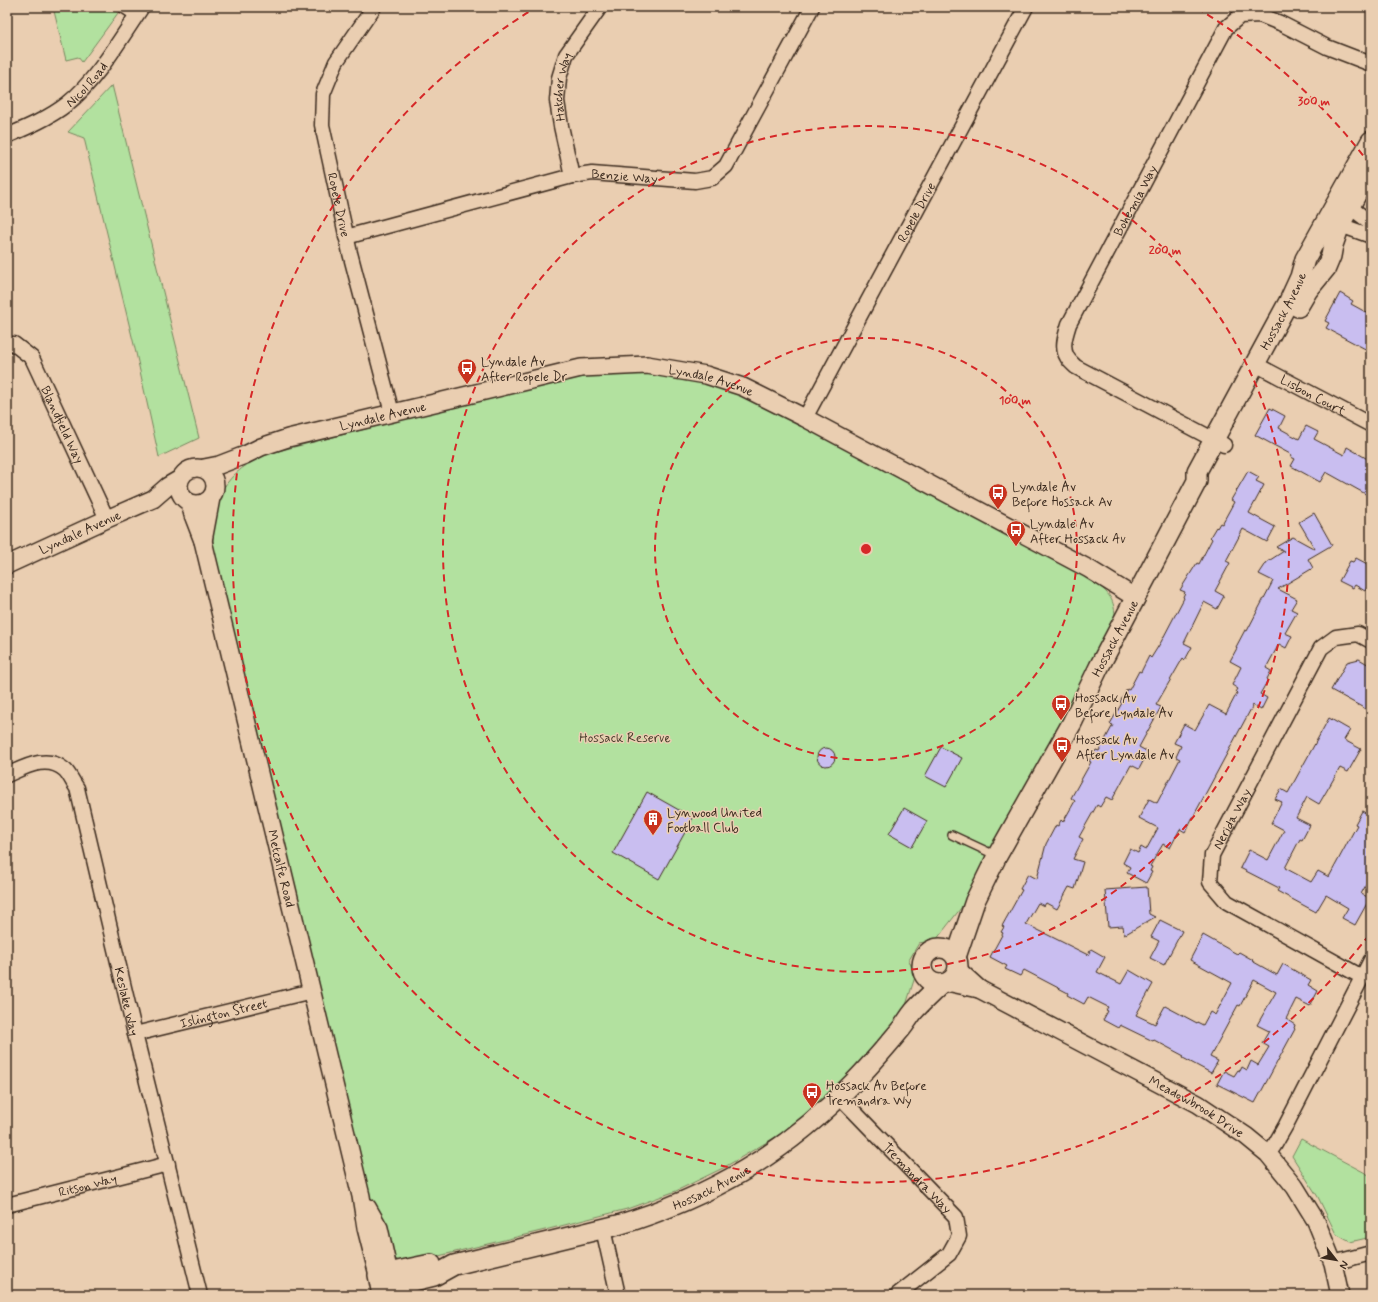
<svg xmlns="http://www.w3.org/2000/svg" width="1378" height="1302" font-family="Mynerve,sans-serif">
<rect width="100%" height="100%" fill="#eaceb1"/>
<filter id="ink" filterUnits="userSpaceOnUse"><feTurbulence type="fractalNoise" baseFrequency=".025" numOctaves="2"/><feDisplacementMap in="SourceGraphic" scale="8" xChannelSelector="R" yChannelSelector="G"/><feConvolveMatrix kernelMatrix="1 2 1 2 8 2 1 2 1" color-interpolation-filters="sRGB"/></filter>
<g filter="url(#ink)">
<g fill="#b2e19f" stroke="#76865e">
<polygon points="53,7 111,7 118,13 82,62 78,57 66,60"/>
<polygon points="112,85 199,438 159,457 136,353 84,138 68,132"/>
<path d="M 629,373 L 671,376 L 704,383 L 738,393 L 804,426 L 1093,580 C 1107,593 1114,596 1115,616 L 1014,814 L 961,908 L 936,940 L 919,943 L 909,960 L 915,977 L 906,1005 L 882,1038 L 833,1091 L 784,1132 L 723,1168 L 676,1191 L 627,1209 L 545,1230 L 406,1264 L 397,1260 L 389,1252 L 364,1196 L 215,560 C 210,521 211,488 248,464 C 255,460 262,456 270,453 L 536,386 L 586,376 Z"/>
<polygon points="1301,1139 1371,1176 1371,1237 1350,1242 1336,1234 1318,1197 1292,1156"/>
</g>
<g fill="#c9bef0" stroke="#3b2a1e">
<polygon points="1340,293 1353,301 1351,304 1371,315 1371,352 1326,328 1329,323 1325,321"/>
<polygon points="1270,408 1285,416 1279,428 1299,439 1306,426 1318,432 1314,439 1344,455 1347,447 1371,461 1371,497 1326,472 1320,482 1291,466 1295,459 1291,457 1292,455 1255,435"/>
<polygon points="1248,471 1259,477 1256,481 1264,485 1249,513 1275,527 1267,542 1243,529 1226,561 1230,563 1215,591 1224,596 1217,609 1204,602 1184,643 1192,647 1185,660 1183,658 1156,705 1161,707 1139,747 1148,752 1139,769 1131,765 1112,800 1106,797 1100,807 1097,805 1079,837 1083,839 1073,859 1083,862 1075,889 1069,887 1057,909 1046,903 1044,906 1038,903 1026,924 1088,955 1091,949 1105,957 1097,972 1121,984 1129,970 1153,984 1136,1015 1155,1024 1165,1006 1197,1023 1197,1022 1203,1025 1210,1012 1215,1015 1232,983 1190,960 1203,935 1237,954 1239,952 1253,960 1252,961 1277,975 1283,964 1311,980 1308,985 1318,991 1310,1006 1296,999 1286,1019 1295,1025 1294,1028 1295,1029 1255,1103 1217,1084 1224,1071 1234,1076 1238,1070 1240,1071 1242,1067 1247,1070 1251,1061 1258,1065 1269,1047 1262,1043 1269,1031 1257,1025 1276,992 1254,980 1240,1006 1238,1005 1210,1057 1218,1061 1211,1073 1183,1058 1184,1056 1154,1040 1153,1041 1120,1025 1118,1028 1103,1020 1108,1011 1106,1010 1108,1007 1088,997 1084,1004 1067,995 1068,993 1024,970 1020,976 1005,969 1007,966 990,957 1003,933 1001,932 1004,927 1002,926 1022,890 1020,889 1028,874 1037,879 1046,844 1056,825 1058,826 1061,820 1063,822 1075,801 1071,798 1091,762 1089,761 1096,750 1099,751 1113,725 1110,724 1122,703 1120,702 1127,689 1129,690 1139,671 1141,672 1149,656 1151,658 1161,642 1184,598 1183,597 1185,592 1180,590 1197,563 1199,564 1212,539 1210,537 1216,527 1217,528 1220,523 1222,524 1234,502 1231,500"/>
<polygon points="1314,513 1332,545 1308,559 1313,568 1278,589 1297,599 1291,609 1297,612 1285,633 1292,636 1286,648 1279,644 1266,668 1271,671 1267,679 1268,680 1260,694 1267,698 1261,710 1253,705 1185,832 1180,829 1170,848 1163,844 1150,866 1152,867 1150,871 1152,872 1146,883 1127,873 1130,867 1123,863 1130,849 1138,853 1141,847 1146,850 1158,828 1139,818 1149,799 1157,803 1180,759 1176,757 1181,746 1174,743 1184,724 1195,730 1209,705 1226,714 1237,693 1236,692 1238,689 1232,685 1241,667 1230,661 1237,648 1236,647 1245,630 1247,631 1273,581 1259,574 1267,562 1284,551 1276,547 1293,537 1315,549 1299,522"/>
<polygon points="1356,558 1371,566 1371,580 1365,591 1355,585 1353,588 1339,581 1350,561 1353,562"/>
<polygon points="1359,659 1371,666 1371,712 1331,690 1347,662"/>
<polygon points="1329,718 1350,730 1344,740 1361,749 1348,772 1340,768 1319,804 1307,797 1296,818 1310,825 1302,840 1300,839 1285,868 1311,882 1318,871 1329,877 1357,825 1355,824 1362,811 1371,816 1371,876 1361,894 1370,898 1355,925 1342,918 1348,908 1326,895 1316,912 1277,891 1279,888 1240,868 1249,850 1268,860 1284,830 1271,823 1282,802 1275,799 1281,789 1288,793"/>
<polygon points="941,747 962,758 946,787 925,776"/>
<circle cx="826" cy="757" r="9"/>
<polygon points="647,792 693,818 659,879 613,853"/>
<polygon points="904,808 927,821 912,847 889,834"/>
<polygon points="1147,887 1149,914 1155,917 1124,935 1123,926 1108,927 1105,890"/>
<polygon points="1160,920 1182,931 1164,965 1150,958 1159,941 1151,937"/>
</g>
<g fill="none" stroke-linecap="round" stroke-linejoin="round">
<g stroke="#3b2a1e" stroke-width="10">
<g id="service">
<polyline points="120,7 135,17"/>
<polyline points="952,835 995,855"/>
</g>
</g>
<g stroke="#3b2a1e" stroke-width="17">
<g id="minor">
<path id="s1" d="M 374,7 L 336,62 L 323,94 L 322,125 L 350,253 L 392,413"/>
<path id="s2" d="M 7,136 C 28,127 49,118 67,104 C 96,81 121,38 142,7"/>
<path id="s3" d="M 572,176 L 561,126 L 557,101 L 559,78 L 566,55 L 600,7"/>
<polyline points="1342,203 1350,207 1371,223"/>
<polyline points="1332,221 1340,225 1371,236"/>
<path id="s4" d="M 346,237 L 572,176 L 592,173 L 695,181 L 712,178 L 726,166 L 812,7"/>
<path id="s5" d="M 7,344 L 14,344 L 32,358 L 107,519"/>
<path id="s6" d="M 1255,364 L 1371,425"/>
<path id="s7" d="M 805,418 L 1026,7"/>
<path id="s8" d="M 1224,445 L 1076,367 C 1073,364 1069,361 1067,357 C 1061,347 1066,334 1069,324 L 1226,28 L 1240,16 L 1260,15 L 1280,23 L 1327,47 L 1371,64"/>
<path id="s9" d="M 7,775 C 25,767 47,754 65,770 C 70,775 73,783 77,788 L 135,1034 L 200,1295"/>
<path id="s10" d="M 1362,977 L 1227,902 L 1210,882 L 1212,855 L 1321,648 L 1336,637 L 1358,634 L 1371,641"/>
<path id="s11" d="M 135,1034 L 312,991"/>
<path id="s12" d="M 840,1097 L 956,1217 L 959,1236 L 949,1254 L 897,1295"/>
<polyline points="1268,1154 1274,1146 1286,1125 1371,960"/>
<path id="s13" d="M 7,1205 L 168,1164"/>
<polyline points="603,1229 618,1295"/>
<polyline points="1333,1263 1371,1253"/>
</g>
</g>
<g stroke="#3b2a1e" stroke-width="20">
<g id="tertiary">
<circle cx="197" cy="486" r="18"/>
<path id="s14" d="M 204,468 L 219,465 L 245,455 L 261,447 L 288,438 L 552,375 L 581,368 L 647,365 L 706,375 L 743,387 L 805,418 L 1089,569 L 1136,598"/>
<path id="s15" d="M 190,503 L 193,515 L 203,541 L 361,1196 L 366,1228 L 378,1275"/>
<polyline points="203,541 211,498"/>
<path id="s16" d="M 7,565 L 107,519 L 153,499 L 168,486 L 180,479"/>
<path id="s17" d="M 957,969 L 979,989 L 1198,1104 L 1246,1136 L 1268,1154 L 1295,1187 L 1316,1221 L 1333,1263 L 1340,1295"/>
<polyline points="947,982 979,989"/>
<polyline points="367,1207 379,1228 388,1269"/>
</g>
</g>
<g stroke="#3b2a1e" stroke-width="22">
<g id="secondary">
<polyline points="1298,307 1308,290 1326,268 1331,256 1333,245 1340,225 1371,167"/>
<circle cx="940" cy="966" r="18"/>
<path id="s18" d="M 956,957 L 975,901 L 997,856 L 1072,723 L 1099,667 L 1197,481 L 1197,471 L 1289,301 L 1300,277 L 1305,259 L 1371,141"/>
<path id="s19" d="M 381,1289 L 434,1276 L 454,1265 L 618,1225 C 711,1197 786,1153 853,1083 C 870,1066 886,1047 901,1029 C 906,1023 909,1017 914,1011 C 922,1002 932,993 941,984"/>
<polyline points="382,1295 378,1275 431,1264"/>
</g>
</g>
<use href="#service" stroke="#eaceb1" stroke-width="7"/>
<use href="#minor" stroke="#eaceb1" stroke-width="14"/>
<use href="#tertiary" stroke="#eaceb1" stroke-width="17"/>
<use href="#secondary" stroke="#eaceb1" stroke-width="19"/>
</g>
</g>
<g fill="none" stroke="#d62828" stroke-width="2" stroke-dasharray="7 5">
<circle cx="866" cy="549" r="211"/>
<circle cx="866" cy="549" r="423"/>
<path d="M1369 935A634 634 0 1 1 535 8M1197 8A634 634 0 0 1 1369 163"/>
</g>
<defs>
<g id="bus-pin" transform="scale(1)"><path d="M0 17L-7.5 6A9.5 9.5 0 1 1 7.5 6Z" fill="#c8321e" stroke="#eaceb1"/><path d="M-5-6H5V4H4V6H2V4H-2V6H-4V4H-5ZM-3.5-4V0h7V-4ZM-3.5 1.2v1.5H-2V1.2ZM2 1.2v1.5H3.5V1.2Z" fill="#fff"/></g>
<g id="building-pin" transform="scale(1)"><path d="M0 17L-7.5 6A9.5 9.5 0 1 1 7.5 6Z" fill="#c8321e" stroke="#eaceb1"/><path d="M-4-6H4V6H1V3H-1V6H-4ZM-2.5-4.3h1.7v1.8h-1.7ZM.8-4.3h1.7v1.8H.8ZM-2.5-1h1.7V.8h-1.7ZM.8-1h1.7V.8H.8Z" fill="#fff"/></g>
</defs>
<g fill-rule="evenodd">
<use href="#bus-pin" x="467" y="368"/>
<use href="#bus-pin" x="998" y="493"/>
<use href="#bus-pin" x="1016" y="530"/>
<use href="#bus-pin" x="1061" y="704"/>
<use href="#bus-pin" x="1062" y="746"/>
<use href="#building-pin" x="653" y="819"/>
<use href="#bus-pin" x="812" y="1092"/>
</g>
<g text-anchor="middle" stroke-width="3" stroke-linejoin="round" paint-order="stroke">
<g font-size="13" fill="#3b2a1e" stroke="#eaceb1">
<text dy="5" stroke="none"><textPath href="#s2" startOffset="96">Nicol Road</textPath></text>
<text dy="5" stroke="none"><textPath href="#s3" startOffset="91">Hatcher Way</textPath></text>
<text dy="5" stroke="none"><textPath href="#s4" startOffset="287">Benzie Way</textPath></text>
<text dy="5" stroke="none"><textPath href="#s8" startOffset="355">Bohemia Way</textPath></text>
<text dy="5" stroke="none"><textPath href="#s1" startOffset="214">Ropele Drive</textPath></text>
<text dy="5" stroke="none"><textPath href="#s7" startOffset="234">Ropele Drive</textPath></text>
<text dy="5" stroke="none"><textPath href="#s18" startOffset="726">Hossack Avenue</textPath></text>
<text dy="5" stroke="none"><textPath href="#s14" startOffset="523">Lyndale Avenue</textPath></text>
<text dy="5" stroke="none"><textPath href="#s6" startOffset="66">Lisbon Court</textPath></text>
<text dy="5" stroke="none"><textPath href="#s14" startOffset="187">Lyndale Avenue</textPath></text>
<text dy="5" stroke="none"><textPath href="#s5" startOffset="103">Blandfield Way</textPath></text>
<text dy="5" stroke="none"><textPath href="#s16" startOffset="80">Lyndale Avenue</textPath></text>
<text dy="5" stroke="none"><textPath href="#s18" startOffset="357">Hossack Avenue</textPath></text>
<text dy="5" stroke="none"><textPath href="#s10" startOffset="249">Nerida Way</textPath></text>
<text dy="5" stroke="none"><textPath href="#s15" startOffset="377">Metcalfe Road</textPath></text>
<text dy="5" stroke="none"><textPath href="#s9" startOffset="303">Keslake Way</textPath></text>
<text dy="5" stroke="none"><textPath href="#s11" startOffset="91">Islington Street</textPath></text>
<text dy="5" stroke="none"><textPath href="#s17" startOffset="277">Meadowbrook Drive</textPath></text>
<text dy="5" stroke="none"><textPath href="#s12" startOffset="112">Tremandra Way</textPath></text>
<text dy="5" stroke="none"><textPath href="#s13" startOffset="83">Ritson Way</textPath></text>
<text dy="5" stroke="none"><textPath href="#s19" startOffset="347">Hossack Avenue</textPath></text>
</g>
<g font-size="13" fill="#3b2a1e" stroke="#eaceb1" text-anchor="start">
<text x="481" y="366">Lyndale Av<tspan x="481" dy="15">After Ropele Dr</tspan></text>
<text x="1012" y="491">Lyndale Av<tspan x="1012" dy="15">Before Hossack Av</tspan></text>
<text x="1030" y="528">Lyndale Av<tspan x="1030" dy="15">After Hossack Av</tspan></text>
<text x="1075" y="702">Hossack Av<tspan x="1075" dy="15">Before Lyndale Av</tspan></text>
<text x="1076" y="744">Hossack Av<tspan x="1076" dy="15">After Lyndale Av</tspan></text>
<text x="667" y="817">Lynwood United<tspan x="667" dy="15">Football Club</tspan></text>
<text x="826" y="1090">Hossack Av Before<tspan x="826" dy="15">Tremandra Wy</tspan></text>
</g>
<g font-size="13" fill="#473c2b" stroke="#eaceb1">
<text x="625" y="742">Hossack Reserve</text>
</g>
</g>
<circle cx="866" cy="549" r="6" fill="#d62828" stroke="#eaceb1" stroke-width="2"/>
<g font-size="12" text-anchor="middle" font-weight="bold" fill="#d62828" stroke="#eaceb1" stroke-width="3" stroke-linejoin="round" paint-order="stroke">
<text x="1314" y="105">300 m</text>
<text x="1165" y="254">200 m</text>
<text x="1015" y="404">100 m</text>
</g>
<rect width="1378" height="1302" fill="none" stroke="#eaceb1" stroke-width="24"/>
<rect x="12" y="12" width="1354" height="1278" fill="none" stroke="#3b2a1e" stroke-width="1.5" filter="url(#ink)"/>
<g transform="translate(1336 1260) rotate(121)" stroke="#eaceb1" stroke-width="3" paint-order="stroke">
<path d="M0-3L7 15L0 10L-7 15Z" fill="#3b2a1e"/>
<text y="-6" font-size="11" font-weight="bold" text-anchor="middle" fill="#3b2a1e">N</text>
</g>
</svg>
